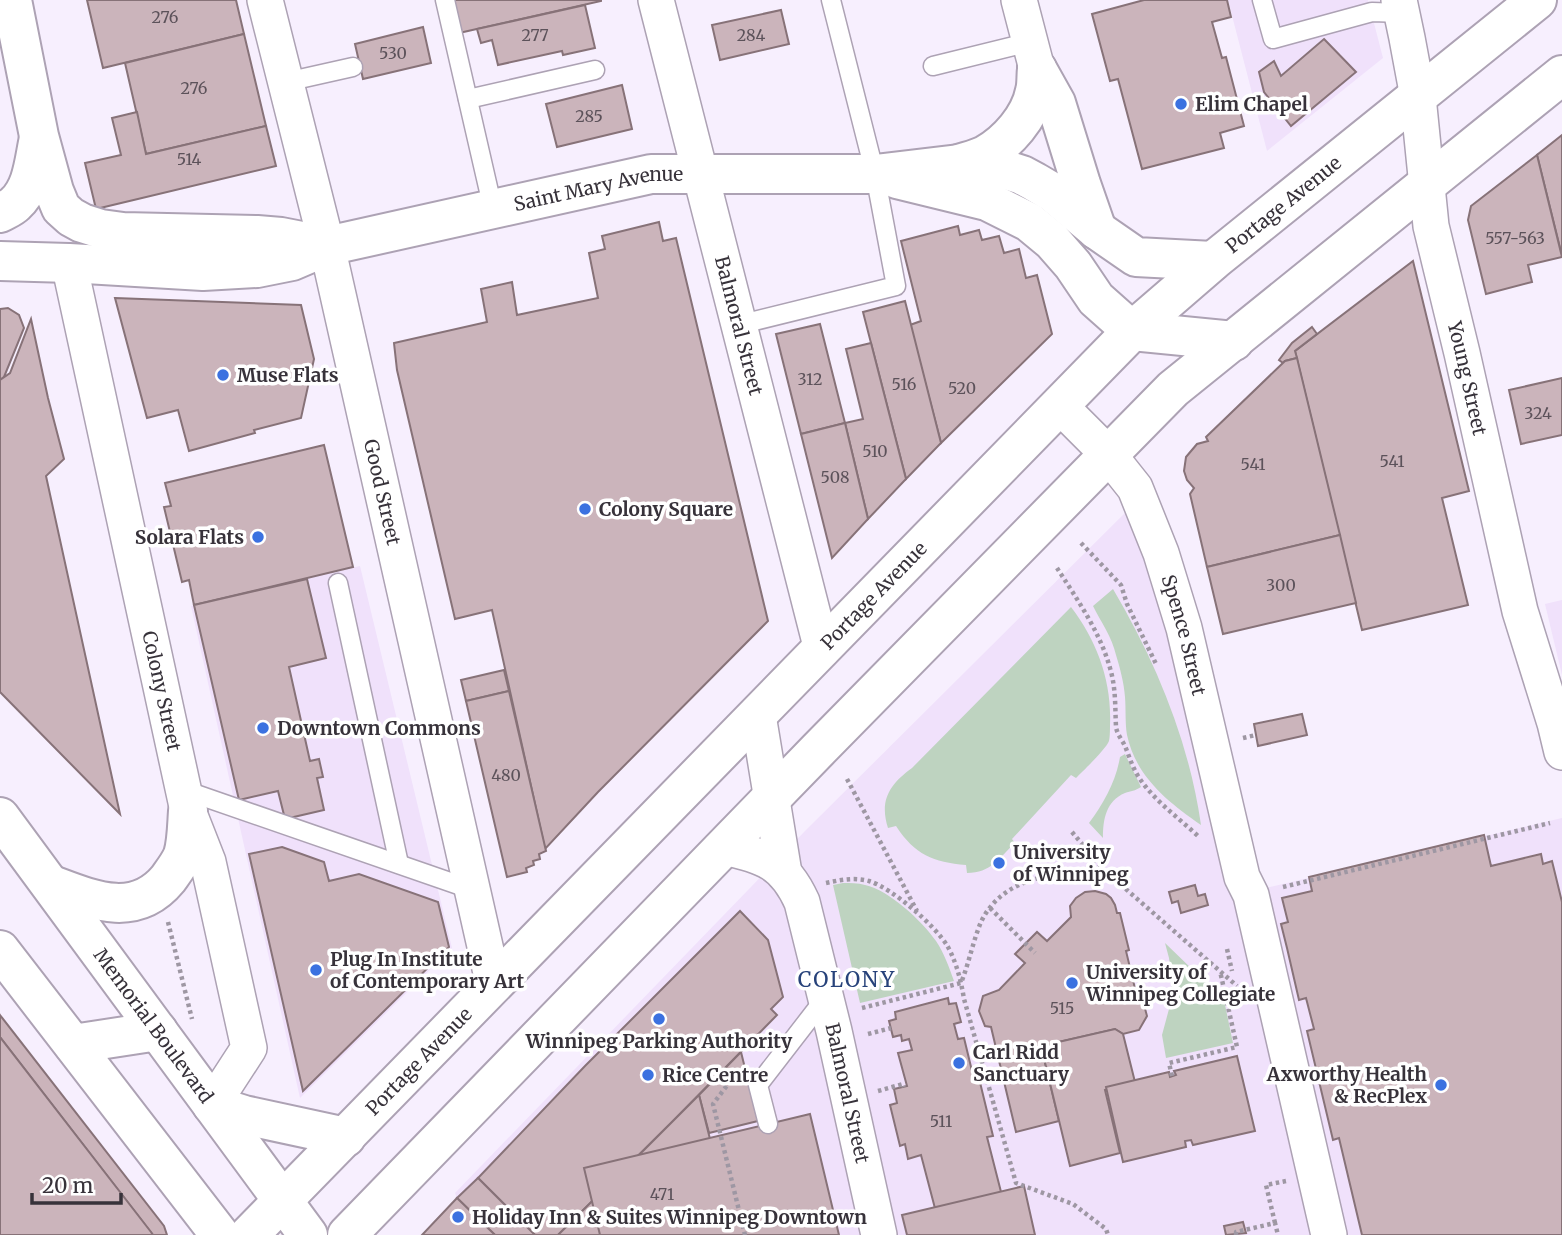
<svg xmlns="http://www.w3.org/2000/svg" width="1562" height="1235" font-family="Merriweather,serif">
<rect width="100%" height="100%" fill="#f7effe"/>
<g fill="#f0e1fb">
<polygon points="1228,0 1368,0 1383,58 1267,151"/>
<polygon points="1134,504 1232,896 1562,818 1562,1235 495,1235 457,1198 455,1193 805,831"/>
<polygon points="360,566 452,948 300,1098 191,606"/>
<polygon points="1562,600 1562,675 1545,604"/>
</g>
<g fill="#bed3c0">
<path d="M 1113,589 C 1156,662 1189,741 1201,825 C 1168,802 1136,777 1127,735 C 1125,723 1126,710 1125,697 C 1124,683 1120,668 1116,655 C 1112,637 1101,622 1093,606 Z"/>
<path d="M 1071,607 C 1097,641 1112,681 1110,725 C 1110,729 1110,737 1109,741 C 1106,749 1083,771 1076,778 L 1071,775 L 1012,839 L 1015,843 C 999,858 991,873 967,873 L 966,865 C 933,862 915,855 896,826 L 888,828 C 879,800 890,784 912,768 Z"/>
<path d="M 1125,754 L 1141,787 C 1135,791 1131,791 1125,793 C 1106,801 1103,819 1103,838 L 1089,823 C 1104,803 1116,781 1120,757 Z"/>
<path d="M 843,883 C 850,883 858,883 865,885 C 889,890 922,921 936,941 C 944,953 949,967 954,981 L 860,1003 L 833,885 Z"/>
<polygon points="1165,943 1224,1000 1233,1043 1166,1058 1162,1035 1169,1009 1172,983 1169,958"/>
</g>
<g fill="#cbb4bb" stroke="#877278" stroke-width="2">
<polygon points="87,0 236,0 244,34 103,68"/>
<polygon points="452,0 601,0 601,1 459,33"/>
<polygon points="1144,0 1227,0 1231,17 1212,22 1222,58 1226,57 1244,126 1220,133 1224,148 1142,169 1118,79 1110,81 1092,14"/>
<polygon points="585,5 595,48 563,55 562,51 498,65 492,40 481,43 477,29"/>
<polygon points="781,10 789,44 720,60 712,25"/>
<polygon points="423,27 431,63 363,79 355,44"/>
<polygon points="244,34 266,126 146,154 125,63"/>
<polygon points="1324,39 1356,72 1291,126 1264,92 1259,72 1274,61 1281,76"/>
<polygon points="622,85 632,129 557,147 546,104"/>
<polygon points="137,112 146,154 266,126 276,166 96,209 85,163 121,155 112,118"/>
<polygon points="1562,135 1562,256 1537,155"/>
<polygon points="1537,155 1562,257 1528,265 1532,282 1486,294 1468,220 1471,206"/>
<polygon points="659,222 663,241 676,238 768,621 598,792 545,849 492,610 455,619 397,370 394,343 487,322 481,289 512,282 517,315 598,298 589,253 605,249 602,236"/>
<polygon points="958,226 960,235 979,230 982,240 999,236 1004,253 1019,249 1026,278 1037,275 1052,334 941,443 910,325 921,321 901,241"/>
<polygon points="1413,261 1469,491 1442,498 1468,605 1362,630 1295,351"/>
<polygon points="115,298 301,305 314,359 301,418 254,430 255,433 189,451 178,410 147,418"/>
<polygon points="905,301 941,443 906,479 863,312"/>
<polygon points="8,308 19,315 24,328 4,377 0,380 0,309"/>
<polygon points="31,319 48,398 64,459 46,476 120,814 0,692 0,380 10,373"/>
<polygon points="820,324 845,423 801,434 776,334"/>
<polygon points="1312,327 1317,334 1295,351 1297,358 1285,361 1283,363 1279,360 1292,343"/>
<polygon points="871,343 906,479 868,519 845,423 863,419 846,349"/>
<polygon points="1297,358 1340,535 1207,567 1190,494 1194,488 1187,480 1184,471 1186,457 1197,444 1208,441 1206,437 1285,361"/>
<polygon points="1562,378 1562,435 1521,444 1509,390"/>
<polygon points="845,423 868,519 832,558 801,434"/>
<polygon points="324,445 353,567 194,605 189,580 182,582 164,507 171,506 165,483"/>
<polygon points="1340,535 1356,603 1223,634 1207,567"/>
<polygon points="307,579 326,658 289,667 310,761 319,759 323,777 317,778 324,810 285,819 278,791 239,800 194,605"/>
<polygon points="504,670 509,691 466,701 461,680"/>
<polygon points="509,691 546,851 539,854 540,859 533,861 534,865 526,868 527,872 507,877 466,701"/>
<polygon points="1302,714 1307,735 1258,746 1254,724"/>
<polygon points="1484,835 1491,866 1541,854 1543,864 1552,861 1562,902 1562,1235 1362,1235 1339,1138 1333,1140 1307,1031 1314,1029 1306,998 1299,1000 1287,948 1281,924 1288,922 1282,898 1312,891 1309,877"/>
<polygon points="282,847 324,862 329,881 359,874 438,902 449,947 303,1091 249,854"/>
<polygon points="1195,885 1198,896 1205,894 1208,905 1181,913 1178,901 1172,903 1169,892"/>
<polygon points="1095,891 1106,894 1111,898 1115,905 1117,913 1120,913 1129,950 1126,951 1137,997 1143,1001 1147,1016 1139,1030 1123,1034 1115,1029 1041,1046 1059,1121 1016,1132 991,1027 985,1026 979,1011 983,996 999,990 1025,963 1015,954 1037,932 1047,941 1071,917 1070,906 1076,898 1085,892"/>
<polygon points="740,911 768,940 783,997 771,1009 777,1015 673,1121 558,1235 535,1235 478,1178 585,1066"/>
<polygon points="948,998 949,1004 956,1003 961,1022 954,1024 958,1039 964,1038 972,1071 977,1070 993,1136 987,1137 1012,1235 942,1235 921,1155 908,1159 905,1144 900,1146 890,1105 897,1103 894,1089 907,1086 898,1053 912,1050 909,1039 902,1041 901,1035 893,1037 889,1021 896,1019 895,1012"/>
<polygon points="0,1015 164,1226 167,1235 153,1235 0,1037"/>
<polygon points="1115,1029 1123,1034 1135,1082 1105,1090 1120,1153 1070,1166 1041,1046"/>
<polygon points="0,1037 151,1232 153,1235 0,1235"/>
<polygon points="741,1052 758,1121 709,1133 699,1095"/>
<polygon points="1237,1056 1255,1131 1193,1145 1191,1140 1185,1141 1186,1147 1123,1162 1106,1087 1169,1072 1170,1077 1176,1075 1174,1071"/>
<polygon points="699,1095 734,1235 558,1235 641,1153"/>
<polygon points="810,1114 839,1235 600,1235 584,1168"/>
<polygon points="478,1178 535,1235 495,1235 457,1198"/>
<polygon points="1024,1186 1035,1235 907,1235 902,1215"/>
<polygon points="457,1198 495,1235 422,1235"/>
<polygon points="1243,1222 1246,1233 1226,1235 1224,1226"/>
</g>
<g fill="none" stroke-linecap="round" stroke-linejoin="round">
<g stroke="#ada2b4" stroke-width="21">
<g id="lane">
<polyline points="445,0 493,209"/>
<polyline points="1262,0 1273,39 1372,12 1402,13"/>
<polyline points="933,66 1030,42"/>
<polyline points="286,82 353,67"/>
<polyline points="468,99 595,70"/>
<polyline points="738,325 896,286 875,174 831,0"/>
<polyline points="338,583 399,864"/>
<polyline points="184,790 473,890"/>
<polyline points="768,1124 758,1085 826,997"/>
</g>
</g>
<g stroke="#ada2b4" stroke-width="38">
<g id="street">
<path id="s1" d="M 265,0 L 327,246 L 494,986"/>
<path id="s2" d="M 656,0 L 822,650"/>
<polyline points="1019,0 1037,69"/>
<path id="s3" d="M 1399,0 L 1407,38 L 1418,97 L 1431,226 L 1462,353 L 1520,611 L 1555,723 L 1562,752"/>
<path id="s4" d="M 69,263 L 188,811 L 208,862 L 249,1048 L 212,1105"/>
<path id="s5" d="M 1059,405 L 1108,454 L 1135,488 L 1161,553 L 1184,628 L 1242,877 L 1251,895 L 1329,1235"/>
<polyline points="758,715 784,873"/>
<path id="s6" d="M 725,847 C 765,857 784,862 802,902 L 834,1031 L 879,1235"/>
</g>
</g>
<g stroke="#ada2b4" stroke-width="42">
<g id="secondary">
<polyline points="12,0 39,136 54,191 61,208 71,217 82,223 101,229 123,232 257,235 281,237 327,246"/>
<polyline points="1037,69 1056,103 1081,184 1097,230"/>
<path d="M 959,164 C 968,161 977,159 985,155 C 1008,142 1030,117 1035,91 C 1037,84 1036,76 1037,69"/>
<polyline points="897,179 987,201 1029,222 1052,241 1073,265 1096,299 1132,331 1234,341"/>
<path d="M 0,213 C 5,210 11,208 15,204 C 33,188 34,160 39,138"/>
<path id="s7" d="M 0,261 L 69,263 L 203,271 L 257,268 L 292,261 L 327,246 L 651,174 L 875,174 L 959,164 L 983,165 L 1003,169 L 1022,175 L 1035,182 L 1052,192 L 1097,230 L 1136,257 L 1213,261"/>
<path id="s8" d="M 0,817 L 308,1235"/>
<path d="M 52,885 C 92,900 135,919 168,879 C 173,872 180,863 183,855 C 187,842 187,825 188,811"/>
<polyline points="0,950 220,1235"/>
<polyline points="73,1044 158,1031"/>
</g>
</g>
<g stroke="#ada2b4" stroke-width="42">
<g id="primary">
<polyline points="212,1105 244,1115 346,1137"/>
<path id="s9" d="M 249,1235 L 1132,331 L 1213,261 L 1537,0"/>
<polyline points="347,1235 818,750 1173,389 1562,75"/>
</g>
</g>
<g stroke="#9e97a3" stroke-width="4.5" stroke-dasharray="3.5 3.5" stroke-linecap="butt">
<polyline points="1081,543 1121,585 1127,604 1157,666"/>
<path d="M 1057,568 C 1077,599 1100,632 1110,668 C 1116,688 1115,707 1116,727 C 1117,734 1122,740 1125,746 C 1129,756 1132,766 1138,776 C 1154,801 1178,817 1199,837"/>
<polyline points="1243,738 1256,735"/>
<polyline points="847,779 917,911"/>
<polyline points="1072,832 1103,869"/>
<path d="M 826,883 C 840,880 854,877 869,881 C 892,888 936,926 948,947 C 957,964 961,981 964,999 L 1016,1183 L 1073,1204 L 1106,1229 L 1108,1235"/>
<polyline points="1283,887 1550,823"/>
<polyline points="990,908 1035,953"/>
<polyline points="168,922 192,1019"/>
<polyline points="1227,949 1232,971"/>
<path d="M 862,1008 L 961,983 C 969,963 973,941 981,922 C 1003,875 1060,872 1104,870 L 1237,986"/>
<polyline points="868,1034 891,1028"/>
<polyline points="735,1075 713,1104 745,1235"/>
<polyline points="1172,1076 1169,1063 1237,1047 1220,971"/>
<polyline points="878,1091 903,1084 904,1087"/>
<polyline points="1275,1223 1266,1185 1286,1181"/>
<polyline points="1236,1235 1236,1232 1275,1223 1278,1235"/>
</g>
<use href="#lane" stroke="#fff" stroke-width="18"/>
<use href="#street" stroke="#fff" stroke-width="35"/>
<use href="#secondary" stroke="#fff" stroke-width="38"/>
<use href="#primary" stroke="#fff" stroke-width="38"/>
<polyline stroke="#9e97a3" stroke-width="4.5" stroke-dasharray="3.5 3.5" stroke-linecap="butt" points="979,1080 1002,1074"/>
</g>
<g fill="#3b71e0" stroke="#fff" stroke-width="2.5">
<circle cx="1181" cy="104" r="7"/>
<circle cx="223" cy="375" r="7"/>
<circle cx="585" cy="509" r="7"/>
<circle cx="258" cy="537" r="7"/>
<circle cx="263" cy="728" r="7"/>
<circle cx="999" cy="863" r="7"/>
<circle cx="316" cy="970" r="7"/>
<circle cx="1072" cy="983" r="7"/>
<circle cx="659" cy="1019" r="7"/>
<circle cx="959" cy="1063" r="7"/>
<circle cx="648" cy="1075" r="7"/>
<circle cx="1441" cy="1085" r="7"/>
<circle cx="458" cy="1217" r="7"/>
</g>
<g text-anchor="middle" stroke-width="7" stroke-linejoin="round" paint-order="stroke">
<g font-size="16" fill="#5c525a">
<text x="165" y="23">276</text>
<text x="535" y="41">277</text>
<text x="751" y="41">284</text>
<text x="393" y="59">530</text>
<text x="194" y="94">276</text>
<text x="589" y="122">285</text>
<text x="189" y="165">514</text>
<text x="1515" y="244">557-563</text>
<text x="810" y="385">312</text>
<text x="904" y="390">516</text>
<text x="962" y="394">520</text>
<text x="1538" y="419">324</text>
<text x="875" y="457">510</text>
<text x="1392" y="467">541</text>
<text x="1253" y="470">541</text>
<text x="835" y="483">508</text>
<text x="1281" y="591">300</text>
<text x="506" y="781">480</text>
<text x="1062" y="1014">515</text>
<text x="941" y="1127">511</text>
<text x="662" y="1200">471</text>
</g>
<g font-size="19" font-weight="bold" fill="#37323a" stroke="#fff" text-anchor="start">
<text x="1195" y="111">Elim Chapel</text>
<text x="237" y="382">Muse Flats</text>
<text x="599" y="516">Colony Square</text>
<text x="244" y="544" text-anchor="end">Solara Flats</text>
<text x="277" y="735">Downtown Commons</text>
<text x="1013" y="859">University<tspan x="1013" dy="22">of Winnipeg</tspan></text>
<text x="330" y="966">Plug In Institute<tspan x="330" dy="22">of Contemporary Art</tspan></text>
<text x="1086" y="979">University of<tspan x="1086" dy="22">Winnipeg Collegiate</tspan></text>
<text x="659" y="1048" text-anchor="middle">Winnipeg Parking Authority</text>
<text x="973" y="1059">Carl Ridd<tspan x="973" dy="22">Sanctuary</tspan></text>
<text x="1427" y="1081" text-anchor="end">Axworthy Health<tspan x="1427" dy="22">&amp; RecPlex</tspan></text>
<text x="662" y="1082">Rice Centre</text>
<text x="472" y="1224">Holiday Inn &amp; Suites Winnipeg Downtown</text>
</g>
<g font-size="19" fill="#37323a" stroke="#fff">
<text dy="7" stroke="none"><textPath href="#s7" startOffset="609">Saint Mary Avenue</textPath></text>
<text dy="7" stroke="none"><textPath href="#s9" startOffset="1461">Portage Avenue</textPath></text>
<text dy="7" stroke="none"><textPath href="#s2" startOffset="336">Balmoral Street</textPath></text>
<text dy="7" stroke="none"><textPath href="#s3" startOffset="385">Young Street</textPath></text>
<text dy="7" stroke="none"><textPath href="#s1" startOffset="506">Good Street</textPath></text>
<text dy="7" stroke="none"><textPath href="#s9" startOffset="894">Portage Avenue</textPath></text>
<text dy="7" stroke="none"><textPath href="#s5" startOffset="268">Spence Street</textPath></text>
<text dy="7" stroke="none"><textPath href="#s4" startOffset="438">Colony Street</textPath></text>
<text dy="7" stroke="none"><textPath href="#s8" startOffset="259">Memorial Boulevard</textPath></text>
<text dy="7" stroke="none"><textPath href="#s9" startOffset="243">Portage Avenue</textPath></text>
<text dy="7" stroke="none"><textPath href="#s6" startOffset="296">Balmoral Street</textPath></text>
</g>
<g font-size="21" letter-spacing="2" fill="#27427a" stroke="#fff">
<text x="847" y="987">COLONY</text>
</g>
</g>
<path d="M32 1193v10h89v-10" fill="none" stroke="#37323a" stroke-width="3.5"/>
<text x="42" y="1193" font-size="21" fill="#37323a" stroke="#ffffff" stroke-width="5" paint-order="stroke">20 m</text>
</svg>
